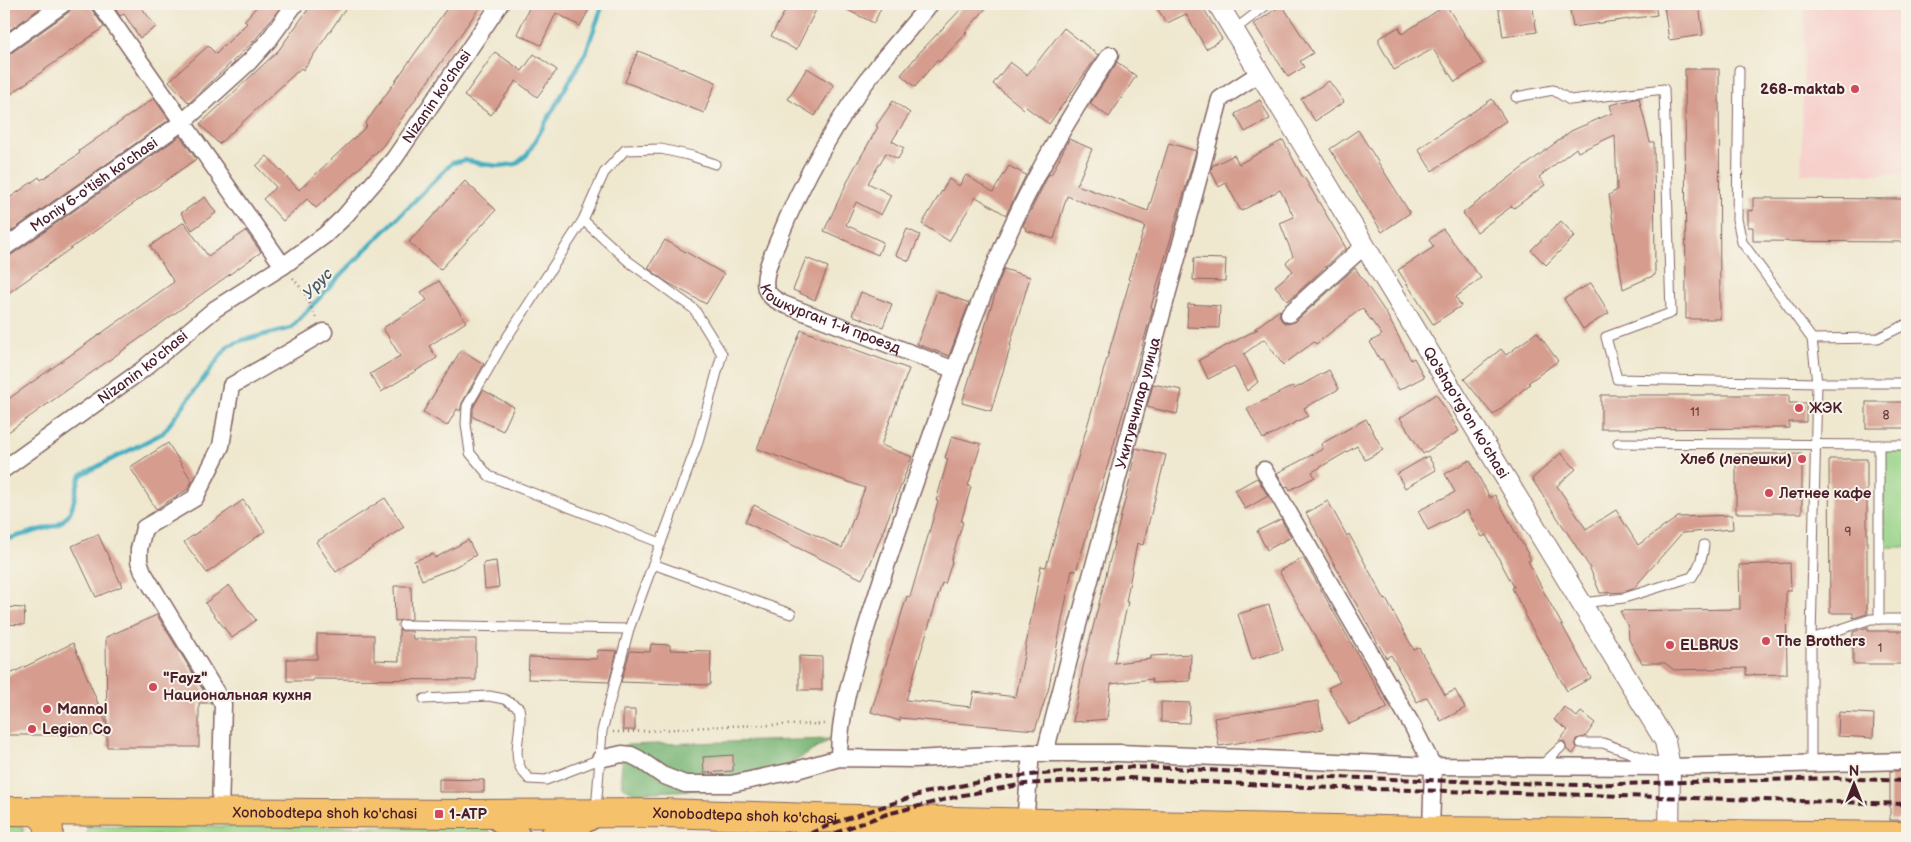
<svg xmlns="http://www.w3.org/2000/svg" width="1911" height="842" font-family="'Balsamiq Sans',sans-serif">
<rect width="100%" height="100%" fill="#f7f3e8"/>
<filter id="ink" filterUnits="userSpaceOnUse"><feTurbulence type="fractalNoise" baseFrequency=".02" numOctaves="2"/><feDisplacementMap in="SourceGraphic" scale="10" xChannelSelector="R" yChannelSelector="G"/><feConvolveMatrix kernelMatrix="1 2 1 2 8 2 1 2 1" color-interpolation-filters="sRGB"/></filter>
<filter id="wash" filterUnits="userSpaceOnUse"><feTurbulence type="fractalNoise" baseFrequency=".0096" numOctaves="4" result="noise"/><feDisplacementMap in="SourceGraphic" scale="20" xChannelSelector="R" yChannelSelector="G"/><feGaussianBlur stdDeviation="1.12" result="paint"/><feColorMatrix in="noise" values="0 0 0 0 0 0 0 0 0 0 0 0 0 0 0 0 0 1.4 0 .05"/><feComposite in="paint" operator="in"/></filter>
<g filter="url(#wash)">
<rect width="100%" height="100%" fill="#efe8cf"/>
<polygon fill="#f7d0cc" points="1805,4 1907,4 1907,174 1801,174"/>
<g fill="#96d387" stroke="#707959">
<polygon points="1883,450 1907,450 1907,547 1884,547"/>
<polygon points="4,825 21,825 24,829 21,835 4,835"/>
<polygon points="88,826 486,827 490,831 489,836 485,837 87,836"/>
</g>
<polygon fill="#78b574" stroke="#616a50" points="831,739 754,787 635,793 623,787 621,774 624,745"/>
<g fill="none" stroke-linecap="round" stroke-linejoin="round">
<path stroke="#43aec1" stroke-width="4.5" d="M 4,540 L 57,525 C 78,512 72,495 81,475 L 163,433 L 228,346 L 243,340 L 291,328 L 342,274 L 452,163 L 465,160 L 482,164 L 499,166 L 516,164 L 527,155 L 586,52 L 603,4"/>
</g>
<g id="blocks">
<g fill="#d69d8f">
<polygon points="8,4 46,4 4,34 4,7"/>
<polygon points="73,4 90,4 92,10 104,27 4,99 4,56 10,54 69,12"/>
<polygon points="112,4 139,4 156,27 140,38 124,14 120,16"/>
<polygon points="259,4 283,4 254,41 189,103 169,81 208,46 216,54 247,23 244,21"/>
<polygon points="312,4 349,4 303,70 301,68 219,144 200,124 278,51"/>
<polygon points="450,4 482,4 382,147 316,208 307,199 283,221 263,199 276,187 256,166 267,156 299,190 367,126 365,124"/>
<polygon points="531,4 592,4 580,26 556,13 541,45 517,34"/>
<polygon points="789,4 819,4 796,50 771,36"/>
<polygon points="835,4 883,4 874,23"/>
<polygon points="966,4 990,4 965,32 967,33 939,62 937,60 915,87 901,75 920,52"/>
<polygon points="1154,4 1206,4 1202,6 1222,39 1206,49 1186,14 1167,23"/>
<polygon points="1498,4 1532,4 1537,32 1503,37"/>
<polygon points="1569,4 1655,4 1657,15 1573,27"/>
<polygon points="1680,4 1699,4 1703,35 1669,40 1664,6"/>
<polygon points="1282,5 1313,53 1300,61 1304,67 1288,77 1254,24"/>
<polygon points="1446,5 1483,64 1455,82 1433,49 1394,70 1379,43 1379,38 1399,27 1402,34"/>
<polygon points="1064,28 1098,55 1049,124 1026,107 1024,109 993,84 1010,62 1027,75"/>
<polygon points="638,51 716,82 704,113 625,82"/>
<polygon points="495,52 522,71 534,54 557,70 537,97 516,81 491,115 464,96"/>
<polygon points="1117,62 1136,76 1109,117 1090,104"/>
<polygon points="807,68 834,85 815,116 788,99"/>
<polygon points="1685,69 1719,69 1720,319 1686,319"/>
<polygon points="1329,81 1344,102 1315,121 1301,99"/>
<polygon points="154,98 169,120 4,236 4,202 39,177 41,180 80,153 79,151"/>
<polygon points="1639,98 1650,142 1654,142 1655,275 1623,289 1609,195 1617,190 1615,135 1578,152 1576,148 1539,177 1545,185 1514,208 1512,206 1477,232 1463,213 1571,131 1612,113 1610,105"/>
<polygon points="1492,99 1506,121 1432,171 1418,149"/>
<polygon points="1260,100 1270,119 1245,132 1235,114"/>
<polygon points="893,101 910,113 892,141 904,148 898,159 886,153 868,183 891,195 881,215 856,202 846,225 883,242 878,255 824,231 852,172 878,127 876,126"/>
<polygon points="1358,130 1410,213 1382,232 1330,149"/>
<polygon points="180,136 196,159 4,296 4,258 10,256"/>
<polygon points="1069,139 1092,149 1077,185 1148,211 1169,143 1196,151 1151,307 1153,308 1107,468 1076,571 1072,570 1048,691 1035,730 900,718 900,721 871,712 907,596 910,597 928,536 938,501 936,501 948,459 945,458 952,436 981,444 968,486 971,487 961,522 963,522 951,561 952,562 945,584 942,583 906,700 971,707 974,692 1016,697 1041,566 1046,567 1057,529 1130,280 1128,279 1145,226 1067,196 1054,239 1025,230 1026,228 1023,226 1049,174 1051,175"/>
<polygon points="1283,140 1303,178 1304,177 1346,248 1288,301 1275,286 1293,271 1286,263 1293,256 1280,223 1294,217 1280,190 1241,211 1226,183 1219,187 1211,171 1212,166 1234,155 1239,164"/>
<polygon points="1009,166 1026,175 1006,215 976,197 949,241 922,224 949,179 959,186 966,175 993,192"/>
<polygon points="465,181 496,210 440,270 409,242"/>
<polygon points="205,197 216,213 192,230 181,213"/>
<polygon points="1753,198 1907,199 1907,242 1753,241 1753,227 1748,227 1748,210 1753,211"/>
<polygon points="1561,221 1575,236 1546,265 1531,250"/>
<polygon points="184,222 208,256 246,231 261,252 4,435 4,402 174,282 150,246"/>
<polygon points="907,229 920,235 909,261 896,255"/>
<polygon points="1443,229 1481,278 1456,297 1461,306 1433,324 1398,270 1434,247 1429,240"/>
<polygon points="665,240 724,274 706,304 665,281 648,268"/>
<polygon points="806,258 828,267 815,300 793,290"/>
<polygon points="1194,258 1226,259 1225,281 1193,280"/>
<polygon points="1355,268 1386,313 1411,360 1414,358 1424,377 1399,390 1382,359 1380,360 1370,342 1382,335 1362,308 1316,344 1314,342 1283,365 1264,339 1244,354 1258,382 1247,391 1234,366 1208,379 1199,360 1258,329 1254,329 1280,310 1279,316 1282,321 1286,324 1295,322"/>
<polygon points="1004,269 1030,277 1010,345 1011,345 991,411 962,403 998,284"/>
<polygon points="439,281 466,322 429,346 437,358 381,392 370,374 400,356 383,328 427,300 421,292"/>
<polygon points="1591,283 1609,313 1583,329 1564,299"/>
<polygon points="937,291 969,303 949,356 917,344"/>
<polygon points="861,292 892,304 883,327 852,315"/>
<polygon points="1188,304 1220,306 1219,328 1187,327"/>
<polygon points="801,330 909,369 881,445 912,457 871,562 862,579 745,522 754,505 842,548 865,488 757,449"/>
<polygon points="1537,332 1558,361 1528,383 1530,384 1493,415 1464,379 1501,349 1506,355"/>
<polygon points="461,350 484,364 462,403 460,411 457,409 447,426 423,412"/>
<polygon points="1329,370 1339,389 1304,408 1308,416 1263,439 1247,409 1293,386 1294,389"/>
<polygon points="1153,384 1182,390 1177,414 1147,407"/>
<polygon points="483,390 514,407 503,431 473,417 473,408"/>
<polygon points="1436,394 1459,431 1423,454 1400,418"/>
<polygon points="1601,395 1789,395 1789,403 1806,403 1806,422 1789,422 1789,428 1601,429"/>
<rect x="1866" y="402" width="41" height="26"/>
<polygon points="1366,419 1383,450 1365,460 1357,446 1312,472 1315,477 1290,490 1288,486 1285,487 1277,473 1323,449 1321,444"/>
<polygon points="168,443 192,481 188,489 156,509 130,467"/>
<polygon points="1136,448 1166,455 1143,545 1137,543 1126,602 1128,602 1114,663 1151,659 1151,656 1191,654 1190,681 1152,683 1152,679 1111,684 1107,719 1073,722 1083,667 1132,472 1131,472"/>
<polygon points="1561,453 1576,469 1557,486 1586,529 1616,510 1638,545 1678,517 1732,515 1733,529 1682,533 1633,589 1623,592 1600,593 1589,566 1532,479"/>
<rect x="1736" y="454" width="66" height="59"/>
<polygon points="1428,456 1436,470 1405,488 1397,474"/>
<polygon points="1829,459 1867,459 1867,614 1853,618 1853,613 1830,613"/>
<polygon points="1470,460 1490,498 1495,495 1520,541 1521,541 1531,560 1528,561 1545,594 1591,678 1567,691 1525,616 1526,615 1512,588 1514,587 1486,535 1482,537 1467,510 1428,530 1418,511 1455,492 1445,474"/>
<polygon points="1257,478 1268,496 1245,509 1235,490"/>
<polygon points="385,498 404,527 336,572 316,542"/>
<polygon points="243,500 265,531 207,573 184,542"/>
<polygon points="1328,501 1347,536 1349,534 1385,600 1386,599 1414,650 1419,648 1445,695 1455,690 1465,708 1441,721 1427,697 1417,702 1391,655 1386,658 1306,513"/>
<polygon points="1281,519 1291,537 1267,550 1257,531"/>
<polygon points="98,534 122,586 96,597 72,546"/>
<polygon points="468,540 476,555 451,569 422,580 414,561 433,554 435,558"/>
<polygon points="1303,558 1388,708 1349,724 1328,688 1340,682 1279,571"/>
<polygon points="496,561 499,587 485,589 483,563"/>
<polygon points="1790,563 1791,591 1786,591 1787,674 1746,675 1746,668 1674,670 1665,663 1642,663 1629,640 1628,627 1620,611 1740,609 1739,565"/>
<polygon points="229,585 256,620 232,638 205,603"/>
<polygon points="394,586 411,586 412,619 395,621"/>
<polygon points="1269,605 1283,650 1252,659 1238,614"/>
<polygon points="4,607 25,608 24,625 4,624"/>
<polygon points="157,615 211,703 199,703 199,747 107,747 107,735 4,735 4,677 73,643 107,725 106,637"/>
<polygon points="1868,627 1868,631 1907,631 1907,664 1853,664 1853,632"/>
<polygon points="399,629 402,631 412,631 413,639 476,639 476,680 313,679 313,681 287,681 287,659 317,659 317,634 374,635 374,660 399,661"/>
<polygon points="651,644 670,645 670,650 711,651 710,685 621,682 630,651 650,652"/>
<polygon points="598,650 617,651 609,682 528,679 529,657 597,659"/>
<polygon points="799,656 822,657 822,690 799,690"/>
<polygon points="1318,701 1323,729 1219,746 1214,718"/>
<polygon points="1161,702 1190,703 1189,723 1161,722"/>
<polygon points="1564,707 1577,717 1581,712 1595,723 1585,737 1576,739 1575,743 1577,748 1573,754 1567,750 1565,742 1559,741 1568,730 1554,720"/>
<rect x="623" y="710" width="12" height="20"/>
<polygon points="1839,712 1874,714 1873,738 1838,736"/>
<polygon points="733,755 733,771 704,773 703,757"/>
<rect x="1890" y="771" width="17" height="49"/>
<polygon points="439,779 484,780 484,792 439,792"/>
</g>
</g>
</g>
<g filter="url(#ink)">
<use href="#blocks" fill-opacity="0" stroke="#846564" stroke-width="1"/>
<g fill="none" stroke-linecap="round" stroke-linejoin="round">
<g stroke="#846564" stroke-width="11">
<g id="service">
<polyline points="1234,30 1268,4"/>
<polyline points="1739,70 1737,219 1742,242 1812,339 1817,383 1907,383"/>
<polyline points="1516,97 1553,90 1570,100 1664,89 1671,313 1606,337 1617,379 1817,383 1811,639 1811,763"/>
<polyline points="583,220 628,261 694,309 722,354 697,445 629,629 602,731 596,811"/>
<polyline points="1812,339 1878,338 1907,324"/>
<polyline points="1618,443 1879,445 1879,619"/>
<polyline points="1879,445 1907,445"/>
<polyline points="661,543 489,476 470,453 466,424 467,406 504,342 583,220 604,173 625,150 661,149 692,156 715,164"/>
<polyline points="653,564 791,614"/>
<path d="M 1582,603 L 1624,598 L 1692,577 C 1700,566 1703,557 1704,545"/>
<polyline points="403,625 629,629"/>
<polyline points="1811,639 1871,619 1907,619"/>
<path d="M 424,699 L 489,696 L 504,699 L 519,708 C 524,727 511,751 521,769 C 523,773 527,776 529,779 L 546,780 L 600,759"/>
<polyline points="1581,743 1603,743 1658,763"/>
<polyline points="1541,766 1561,747"/>
</g>
</g>
<g stroke="#846564" stroke-width="19">
<g id="minor">
<polyline points="100,4 283,266"/>
<path id="s1" d="M 930,4 C 914,23 897,43 881,62 C 839,116 803,178 778,241 C 773,254 762,275 766,289 C 769,297 776,300 783,304 L 955,370"/>
<polyline points="4,46 63,4"/>
<path id="s2" d="M 4,248 L 184,121 L 249,62 L 268,41 L 295,4"/>
<polyline points="1289,314 1364,246"/>
<path id="s3" d="M 4,469 L 142,370 L 215,309 L 283,266 L 325,235 L 344,217 L 394,159 L 500,4"/>
<polyline points="1264,470 1412,725 1433,766 1431,831"/>
<path id="s4" d="M 1045,753 L 1076,632 L 1220,99 L 1260,73"/>
<path d="M 839,758 C 839,714 852,673 865,632 C 877,593 890,554 903,516 C 934,430 962,342 998,258 C 1027,187 1067,119 1110,55"/>
<polyline points="600,759 622,754 631,755 639,759 662,775 685,784 731,784 793,771 839,758 914,759 1031,753 1119,753 1433,766 1670,767 1907,761"/>
<polyline points="220,813 223,704 143,572 139,561 139,549 144,528 195,498 221,446 231,386 324,332"/>
<polyline points="1025,823 1031,753"/>
</g>
</g>
<g stroke="#846564" stroke-width="22">
<g id="tertiary">
<path id="s5" d="M 1218,4 L 1665,741 L 1670,767 L 1669,834"/>
</g>
</g>
<g stroke="#846564" stroke-width="29">
<g id="primary">
<polyline points="494,814 507,824 518,838"/>
<polyline points="552,838 596,813"/>
</g>
</g>
<g stroke="#846564" stroke-width="30">
<g id="trunk">
<path id="s6" d="M 4,811 L 464,814 L 664,813 L 813,818 L 1431,831 L 1907,836"/>
<path d="M 37,812 C 47,819 51,826 48,838"/>
</g>
</g>
<g stroke="#846564" stroke-width="2.5" stroke-dasharray="1 4" stroke-linecap="butt">
<polyline points="293,278 304,292 316,318"/>
<polyline points="613,732 630,732 723,726 827,724"/>
</g>
<use href="#service" stroke="#fff" stroke-width="9"/>
<use href="#minor" stroke="#fff" stroke-width="16"/>
<use href="#tertiary" stroke="#fff" stroke-width="20"/>
<use href="#primary" stroke="#f5c16b" stroke-width="26"/>
<use href="#trunk" stroke="#f5c16b" stroke-width="28"/>
<g stroke="#4a1f2b" stroke-width="4" stroke-dasharray="8 4" stroke-linecap="butt">
<polyline points="800,838 834,823 924,793 1000,778 1115,767 1175,768 1300,776 1580,785 1836,778 1907,781"/>
<polyline points="824,838 848,828 887,814 963,795 1025,784 1129,778 1304,787 1907,804"/>
</g>
</g>
</g>
<g fill="#d1495b" stroke="#f7f3e8" stroke-width="2">
<circle cx="1855" cy="89" r="5"/>
<circle cx="1799" cy="408" r="5"/>
<circle cx="1802" cy="459" r="5"/>
<circle cx="1769" cy="493" r="5"/>
<circle cx="1766" cy="641" r="5"/>
<circle cx="1670" cy="645" r="5"/>
<circle cx="153" cy="687" r="5"/>
<circle cx="47" cy="709" r="5"/>
<circle cx="32" cy="729" r="5"/>
<rect x="434" y="809" width="10" height="10" rx="2.5"/>
</g>
<g text-anchor="middle" stroke-width="4" stroke-linejoin="round" paint-order="stroke">
<g font-size="12" fill="#6d3e44">
<text x="1695" y="416">11</text>
<text x="1886" y="419">8</text>
<text x="1848" y="536">9</text>
<text x="1880" y="652">1</text>
</g>
<g font-size="15" font-weight="bold" fill="#4a1f2b" stroke="#f7f3e8" text-anchor="start">
<text x="1845" y="94" text-anchor="end">268-maktab</text>
<text x="1809" y="413">ЖЭК</text>
<text x="1792" y="464" text-anchor="end">Хлеб (лепешки)</text>
<text x="1779" y="498">Летнее кафе</text>
<text x="1776" y="646">The Brothers</text>
<text x="1680" y="650">ELBRUS</text>
<text x="163" y="683">"Fayz"<tspan x="163" dy="17">Национальная кухня</tspan></text>
<text x="57" y="714">Mannol</text>
<text x="42" y="734">Legion Co</text>
<text x="449" y="819">1-ATP</text>
</g>
<g font-size="15" fill="#4a1f2b" stroke="#f7f3e8">
<text dy="5" stroke="none"><textPath href="#s3" startOffset="576">Nizanin ko'chasi</textPath></text>
<text dy="5" stroke="none"><textPath href="#s2" startOffset="110">Moniy 6-o'tish ko'chasi</textPath></text>
<text dy="5" stroke="none"><textPath href="#s1" startOffset="405">Кошкурган 1-й проезд</textPath></text>
<text dy="5" stroke="none"><textPath href="#s3" startOffset="172">Nizanin ko'chasi</textPath></text>
<text dy="5" stroke="none"><textPath href="#s4" startOffset="362">Укитувчилар улица</textPath></text>
<text dy="5" stroke="none"><textPath href="#s5" startOffset="478">Qo'shqo'rg'on ko'chasi</textPath></text>
<text dy="5" stroke="none"><textPath href="#s6" startOffset="321">Xonobodtepa shoh ko'chasi</textPath></text>
<text dy="5" stroke="none"><textPath href="#s6" startOffset="741">Xonobodtepa shoh ko'chasi</textPath></text>
</g>
<g font-size="16" font-style="italic" fill="#475867" stroke="#f7f3e8">
<text transform="translate(317 283) rotate(-46)" y="6">Урус</text>
</g>
</g>
<rect width="1911" height="842" fill="none" stroke="#f7f3e8" stroke-width="20"/>
<g transform="translate(1854 784)" stroke="#f7f3e8" stroke-width="4" paint-order="stroke">
<path d="M0-4L9 19L0 12L-9 19Z" fill="#4a1f2b"/>
<text y="-8" font-size="14" font-weight="bold" text-anchor="middle" fill="#4a1f2b">N</text>
</g>
</svg>
